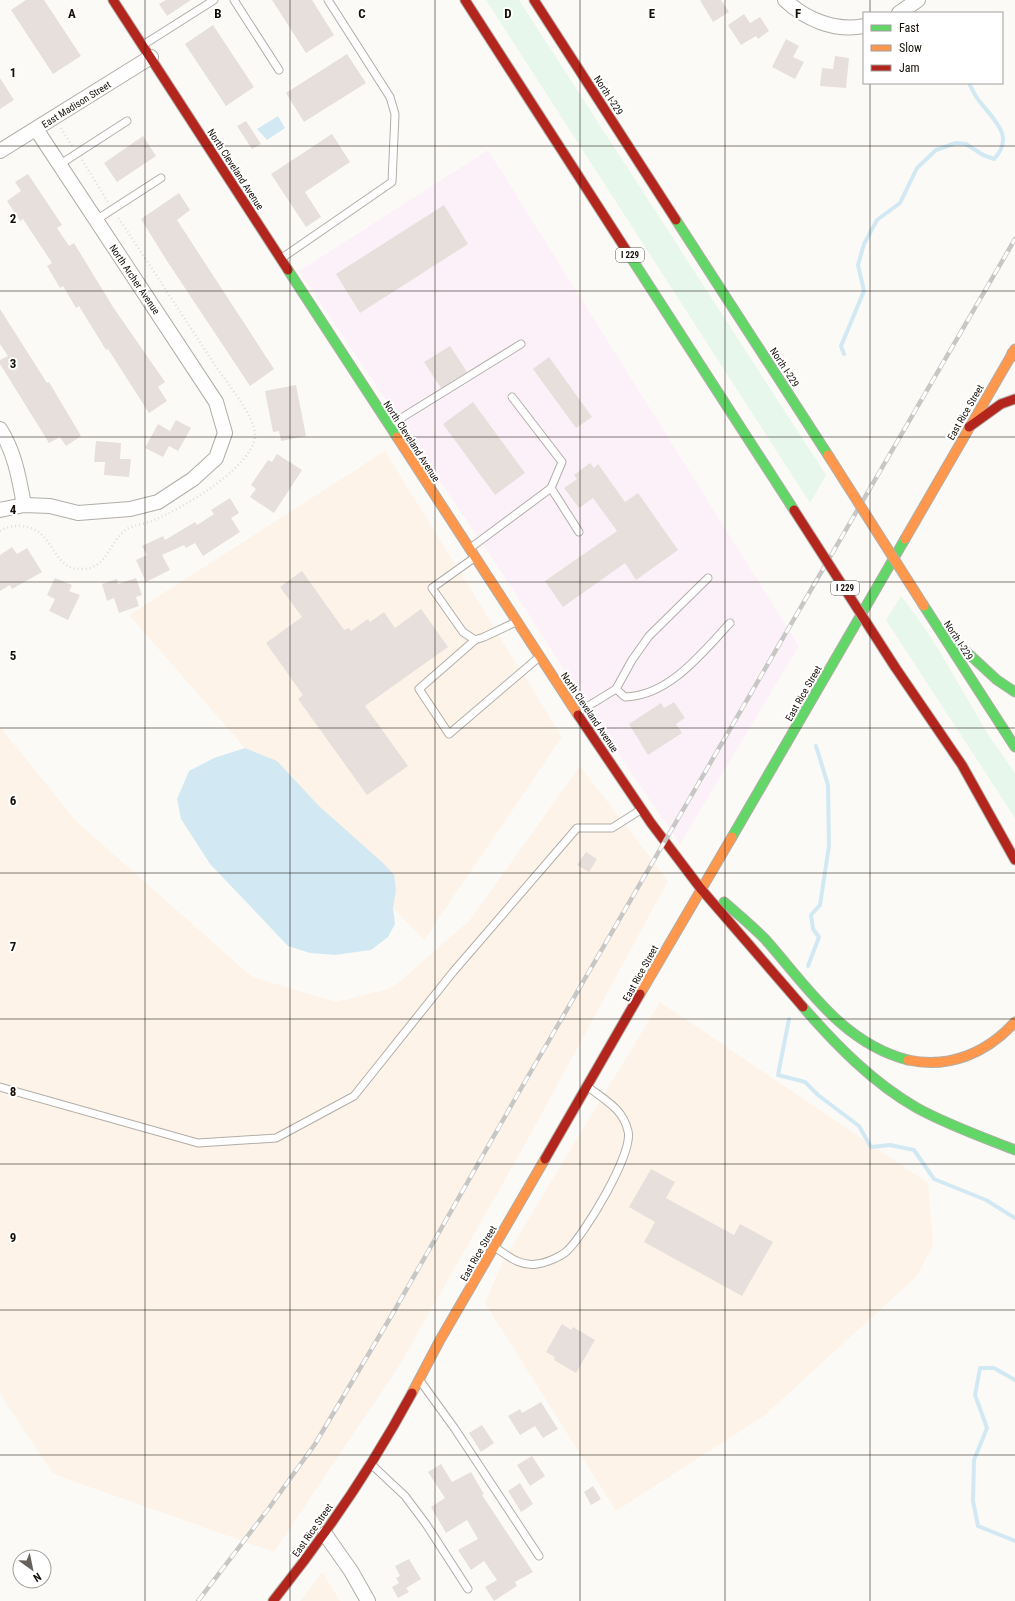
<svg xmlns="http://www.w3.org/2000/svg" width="1015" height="1601" font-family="'Roboto Condensed',sans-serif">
<rect width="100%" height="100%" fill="#fcfaf7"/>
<polygon fill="#fdf1f9" points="488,150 799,646 680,844 604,733 510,585 299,271"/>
<g fill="#fdf3e8">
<polygon points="385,451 562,737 424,940 304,816 129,615"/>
<polygon points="0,727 76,821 252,977 336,1002 392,988 470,920 580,766 668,881 518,1157 399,1366 274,1552 53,1474 0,1394"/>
<polygon points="660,1002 928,1183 933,1245 917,1276 765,1415 616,1511 485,1303 503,1261"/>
<polygon points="322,1572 340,1601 300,1601 303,1598"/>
</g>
<g fill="#e7f7eb">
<polygon points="486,0 519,0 826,475 810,503"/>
<polygon points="901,596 917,617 937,647 989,736 1015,773 1015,818 886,620"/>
</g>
<g fill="#d2e9f4">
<polygon points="278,116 285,128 267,140 257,129"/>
<polygon points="245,748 277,761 319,806 383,863 394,875 396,890 393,908 395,924 388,937 371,950 335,955 310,953 288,946 210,864 181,819 177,799 189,771 214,758"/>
</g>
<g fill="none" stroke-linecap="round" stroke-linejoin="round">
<g stroke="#d2e9f4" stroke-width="4">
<path d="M 844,354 L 841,346 L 864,291 L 858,265 L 864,244 L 877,220 L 900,203 L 917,168 L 936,150 L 956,143 L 966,144 L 983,155 L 994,159 C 1015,137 995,121 980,102 C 975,96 972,89 969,83"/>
<polyline points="808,966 819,937 813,929 811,915 820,905 829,846 828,785 816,746"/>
<polyline points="789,1019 778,1075 805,1082 818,1095 859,1126 871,1147 890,1145 914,1150 934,1179 986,1200 1015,1218"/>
<polyline points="1015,1380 994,1368 980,1368 975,1395 987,1428 974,1460 973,1501 978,1526 1015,1541"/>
</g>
</g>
<g fill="#e7dfdc">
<polygon points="26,0 44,0 81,56 53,74 11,10"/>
<polygon points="166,0 191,0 167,16 159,4"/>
<polygon points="272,0 312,0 334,35 306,53"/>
<polygon points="700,0 721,0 729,12 713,22"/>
<polygon points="744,14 750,23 760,17 769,31 758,39 756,36 741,45 728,25"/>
<polygon points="213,25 254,87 226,106 185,44"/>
<polygon points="786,39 799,46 793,57 804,62 795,79 772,67"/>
<polygon points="347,54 366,83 304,122 286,93"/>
<polygon points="835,56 849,58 846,88 820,86 822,68 833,69"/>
<polygon points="0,78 14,100 0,109"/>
<polygon points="246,121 261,144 252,149 237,126"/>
<polygon points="332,134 350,162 305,192 321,217 306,227 271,174"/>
<polygon points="143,136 156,156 117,182 104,163"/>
<polygon points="28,174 62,225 57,228 69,246 74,243 113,307 165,382 158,387 167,401 149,413 108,349 106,350 79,306 76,308 63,286 60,288 47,266 52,263 23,219 20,221 7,201 21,191 15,182"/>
<polygon points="179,193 190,210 177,220 274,369 250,386 167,261 141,219"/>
<polygon points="444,205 468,244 360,313 336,274"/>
<polygon points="0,309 47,383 49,382 81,436 66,446 60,437 49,443 0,364 0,360 8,356 0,344"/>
<polygon points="450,346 467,372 441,388 424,362"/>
<polygon points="549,357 592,417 576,428 533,369"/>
<polygon points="296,385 306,436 281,441 279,431 273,432 265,391"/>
<polygon points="473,402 525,473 495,495 443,424"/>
<polygon points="176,420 191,428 178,451 169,446 163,457 145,448 158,424 170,431"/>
<polygon points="96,441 121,443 120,459 131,459 129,477 104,475 105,462 94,462"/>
<polygon points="277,454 302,470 274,513 250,497 256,489 251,485 268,460 272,462"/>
<polygon points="590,463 594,468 598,464 625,502 638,493 678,550 636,580 625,563 563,607 545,581 617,531 593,498 579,508 564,488 577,479 574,475"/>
<polygon points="230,498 239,513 231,518 240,532 203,556 195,543 186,548 184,545 162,555 170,570 146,582 136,560 147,555 142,546 163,536 165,540 195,522 197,525 214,514 211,510"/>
<polygon points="12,547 17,554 27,548 42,572 12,589 10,585 0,591 0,555"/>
<polygon points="302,571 344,630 349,628 351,631 368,619 370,622 384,612 395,628 421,609 448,647 365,706 408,766 367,795 298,699 303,695 266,643 302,617 280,587"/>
<polygon points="55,578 72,585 69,591 80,595 68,620 49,611 55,599 47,595"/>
<polygon points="136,578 142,595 136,597 139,606 119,613 114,598 107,601 102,584 117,579 118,584"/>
<polygon points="674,702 685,718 676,724 682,733 648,755 629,724 661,703 664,708"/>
<polygon points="586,852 597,859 589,872 577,865"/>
<polygon points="651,1169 675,1182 666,1198 734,1235 740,1224 773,1242 742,1296 644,1242 655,1222 629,1207"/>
<polygon points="562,1324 571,1330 573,1327 595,1340 576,1373 554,1360 555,1357 546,1352"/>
<polygon points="541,1402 558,1429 543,1438 535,1426 520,1435 508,1416 520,1409 522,1413"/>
<polygon points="482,1425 494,1443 481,1452 469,1433"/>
<polygon points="532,1456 545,1476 530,1486 517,1465"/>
<polygon points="441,1464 452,1482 471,1472 484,1494 482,1495 533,1572 515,1582 517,1586 494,1601 485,1587 497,1580 484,1561 471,1570 458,1550 478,1539 467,1520 446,1533 431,1507 445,1498 428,1472"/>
<polygon points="520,1483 533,1504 521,1512 508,1491"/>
<polygon points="593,1486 601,1499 591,1505 584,1492"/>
<polygon points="409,1559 421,1579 406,1588 409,1592 398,1598 392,1587 399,1583 396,1578 400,1576 395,1566"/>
</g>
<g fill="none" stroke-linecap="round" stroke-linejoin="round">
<g stroke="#b1aea8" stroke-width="9">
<g id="lane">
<polyline points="234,0 279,70"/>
<polyline points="143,45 214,0"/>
<polyline points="59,165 127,121"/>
<polyline points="96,220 161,178"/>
<polyline points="282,258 392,182 395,114 390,97 328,0"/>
<polyline points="390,425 521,344"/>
<polyline points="551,488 579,532"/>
<polyline points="469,549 551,488 562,462 512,397"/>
<polyline points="474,558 432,588 463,632 475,640 484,637 516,622"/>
<polyline points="475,640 419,689 449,734 538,658"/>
<path d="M 616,689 L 625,697 C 669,696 702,653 730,623"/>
<polyline points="577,713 616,689 632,660 649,636 708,578"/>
<polyline points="0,1087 198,1143 276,1138 354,1096 453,972 577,828 612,828 642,809"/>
<path d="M 496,1248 C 508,1256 521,1267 537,1264 C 546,1263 560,1257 567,1251 C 584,1235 634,1153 628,1131 C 623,1109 605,1100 588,1087"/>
<polyline points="421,1382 455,1429 539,1556"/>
<polyline points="372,1465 405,1496 426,1524 468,1589"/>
</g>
</g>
<g stroke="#b1aea8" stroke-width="16">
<g id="street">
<path d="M 785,0 C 805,19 835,32 864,26"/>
<polyline points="899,13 918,0"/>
<polyline points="0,151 151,57"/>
<path d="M 0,429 C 15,453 19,478 24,505"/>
<polyline points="0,510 24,505 50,506 78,513 130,509 158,502 193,479 216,458 225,433 216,402 36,129"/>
<polyline points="325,1534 351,1571 368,1601"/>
</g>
</g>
<g stroke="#b1aea8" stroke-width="11">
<g id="fast">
<polyline points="676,220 828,455"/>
<polyline points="628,253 794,510"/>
<polyline points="288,270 397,437"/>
<polyline points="924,606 1015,747"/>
<polyline points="958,644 997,680 1015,692"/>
<polyline points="732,837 905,539"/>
<path d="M 724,902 C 738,914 752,926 765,939 C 807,986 842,1043 908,1060"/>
<path d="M 803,1007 C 836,1045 873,1083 917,1108 C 948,1125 982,1137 1015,1150"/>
</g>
</g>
<g stroke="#b1aea8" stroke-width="11">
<g id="slow">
<polyline points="1012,353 1015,356"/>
<polyline points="397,437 578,715"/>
<polyline points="905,539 1015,349"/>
<polyline points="640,994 732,837"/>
<path d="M 908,1060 C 949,1069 987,1053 1015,1022"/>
<polyline points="412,1393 440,1340 545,1159"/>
</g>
</g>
<g stroke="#b1aea8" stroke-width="11">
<g id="jam">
<polyline points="113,0 288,270"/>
<polyline points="465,0 628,253"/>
<polyline points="534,0 676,220"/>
<polyline points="969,427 1001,404 1015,399"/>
<polyline points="895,667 962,765 1015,860"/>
<polyline points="578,715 651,823 701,889"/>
<polyline points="701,889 803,1007"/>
<polyline points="545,1159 640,994"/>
<path d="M 273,1601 C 325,1536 372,1467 412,1393"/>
</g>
</g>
<g stroke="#dfdedd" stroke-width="2.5" stroke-dasharray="1 3" stroke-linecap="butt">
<polyline points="61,128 72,146"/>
<polyline points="82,160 108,202"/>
<path d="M 0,531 C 6,527 13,526 20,526 C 56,527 50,572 84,569 C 111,567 110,533 134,526 C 140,524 148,523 154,520 C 180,510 255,466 255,435 C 255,416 226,382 215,365 C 182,315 150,265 117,216"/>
</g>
<use href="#lane" stroke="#fffefe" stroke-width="7"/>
<use href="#street" stroke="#fffefe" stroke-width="14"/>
<use href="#fast" stroke="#63d668" stroke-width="9"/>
<use href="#slow" stroke="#ff974d" stroke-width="9"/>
<use href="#jam" stroke="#b3261e" stroke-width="9"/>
<g stroke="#c7c7c6" stroke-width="4.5">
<polyline id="rail" points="198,1601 269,1508 315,1444 393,1313 519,1092 1015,239"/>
</g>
<use href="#rail" stroke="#fff" stroke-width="3" stroke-dasharray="9" stroke-linecap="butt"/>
<g stroke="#b1aea8" stroke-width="11" stroke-linecap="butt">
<polyline id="slow-bridge" points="828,455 924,606"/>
</g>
<g stroke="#b1aea8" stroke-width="11" stroke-linecap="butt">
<polyline id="jam-bridge" points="794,510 895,667"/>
</g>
<use href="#slow-bridge" stroke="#ff974d" stroke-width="9"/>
<use href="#jam-bridge" stroke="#b3261e" stroke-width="9"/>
</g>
<path fill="none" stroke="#150f07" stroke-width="1" stroke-opacity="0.55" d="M 145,0 L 145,1601M 290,0 L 290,1601M 435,0 L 435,1601M 580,0 L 580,1601M 725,0 L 725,1601M 870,0 L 870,13M 870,83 L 870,1601M 0,146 L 1015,146M 0,291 L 1015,291M 0,437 L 1015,437M 0,582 L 1015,582M 0,728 L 1015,728M 0,873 L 1015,873M 0,1019 L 1015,1019M 0,1164 L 1015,1164M 0,1310 L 1015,1310M 0,1455 L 1015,1455"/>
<g text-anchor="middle" stroke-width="4" stroke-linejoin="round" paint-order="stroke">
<g fill="#fff" stroke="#5b5751" stroke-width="1">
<rect x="616" y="248" width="28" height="14" rx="3"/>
<rect x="831" y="581" width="28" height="14" rx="3"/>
</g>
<g font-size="9" font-weight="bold" fill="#150f07">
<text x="630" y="258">I 229</text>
<text x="845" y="591">I 229</text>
</g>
<g font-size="10" fill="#150f07" stroke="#fff">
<text transform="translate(609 95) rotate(57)" y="4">North I-229</text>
<text transform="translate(76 104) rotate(-32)" y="4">East Madison Street</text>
<text transform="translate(236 169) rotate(57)" y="4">North Cleveland Avenue</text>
<text transform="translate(135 279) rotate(56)" y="4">North Archer Avenue</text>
<text transform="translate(785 367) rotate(57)" y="4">North I-229</text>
<text transform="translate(965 412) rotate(-60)" y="4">East Rice Street</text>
<text transform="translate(412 441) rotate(57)" y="4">North Cleveland Avenue</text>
<text transform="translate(959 640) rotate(57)" y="4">North I-229</text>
<text transform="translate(803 693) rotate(-60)" y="4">East Rice Street</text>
<text transform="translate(590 712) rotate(56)" y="4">North Cleveland Avenue</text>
<text transform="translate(640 973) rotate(-61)" y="4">East Rice Street</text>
<text transform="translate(478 1253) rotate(-60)" y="4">East Rice Street</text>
<text transform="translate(312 1530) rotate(-55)" y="4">East Rice Street</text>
</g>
</g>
<g font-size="13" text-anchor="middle" font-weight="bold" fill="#150f07" stroke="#fff" stroke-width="4" stroke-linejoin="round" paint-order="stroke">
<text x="72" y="18">A</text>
<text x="218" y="18">B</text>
<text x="362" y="18">C</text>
<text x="508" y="18">D</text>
<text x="652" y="18">E</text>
<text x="798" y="18">F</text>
<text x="13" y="77">1</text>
<text x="13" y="223">2</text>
<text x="13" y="368">3</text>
<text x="13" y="514">4</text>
<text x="13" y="660">5</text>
<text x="13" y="805">6</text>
<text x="13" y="951">7</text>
<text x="13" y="1096">8</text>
<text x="13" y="1242">9</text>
</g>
<rect x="863" y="12" width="140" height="72" fill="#ffffff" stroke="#a19f9c"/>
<rect x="871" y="25" width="20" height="6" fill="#63d668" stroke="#a19f9c"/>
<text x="899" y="32" font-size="12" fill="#150f07">Fast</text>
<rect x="871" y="45" width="20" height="6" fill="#ff974d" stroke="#a19f9c"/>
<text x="899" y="52" font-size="12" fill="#150f07">Slow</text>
<rect x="871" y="65" width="20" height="6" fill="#b3261e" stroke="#a19f9c"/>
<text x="899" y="72" font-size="12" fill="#150f07">Jam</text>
<g transform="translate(32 1569) rotate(147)"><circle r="19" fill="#ffffff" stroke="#a19f9c"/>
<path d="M0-3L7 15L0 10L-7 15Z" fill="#66615b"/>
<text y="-6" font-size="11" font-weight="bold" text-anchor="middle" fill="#150f07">N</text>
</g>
</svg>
